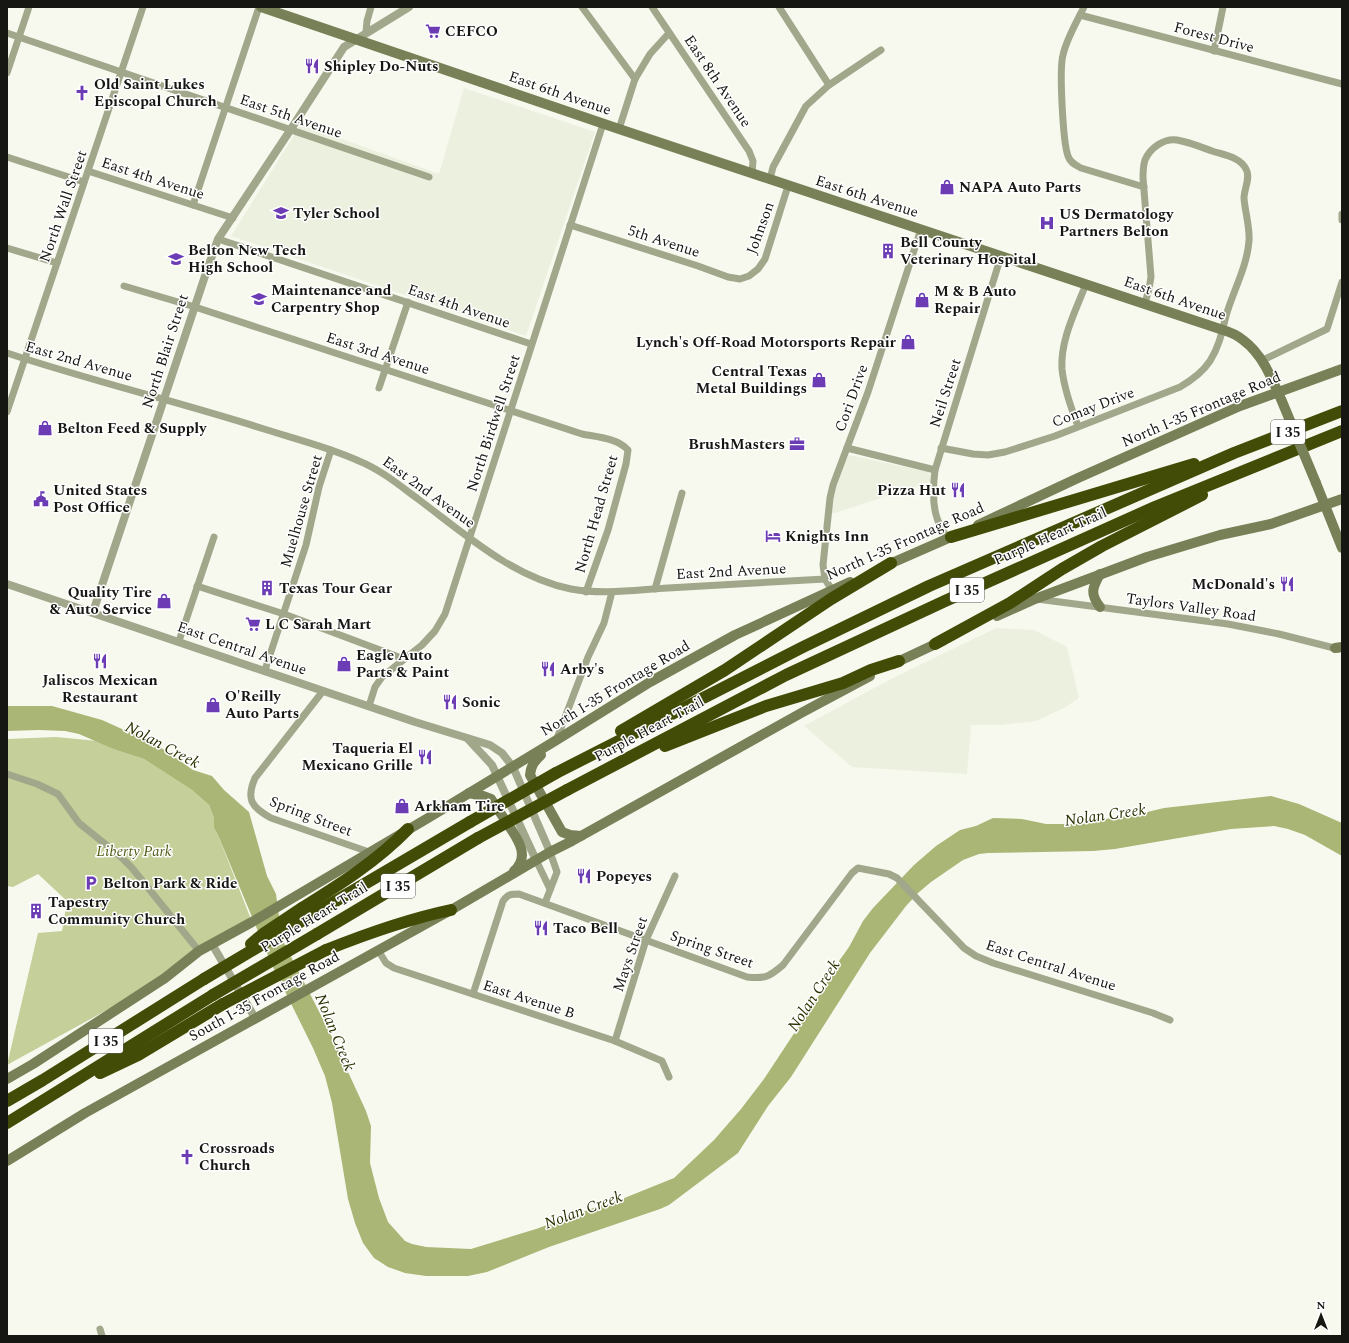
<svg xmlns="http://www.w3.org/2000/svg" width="1349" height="1343" font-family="Spectral,serif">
<rect width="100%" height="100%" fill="#f7f9ef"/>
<g fill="#ecf0de">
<polygon points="464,88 595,132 526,336 231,236 301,124 439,174"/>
<polygon points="849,455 928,472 931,476 930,482 832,514 832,503 836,480"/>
<polygon points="996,628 1034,630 1067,647 1079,698 1064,708 1036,721 1000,725 971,725 967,774 852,767 804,726 891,679"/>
</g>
<polygon fill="#c4cf99" points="56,737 98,741 116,750 144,759 192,790 209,805 214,818 214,828 218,835 252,922 165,978 7,1065 38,933 62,931 67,901 38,874 13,887 7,886 7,739"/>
<polygon fill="#a9b675" points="7,706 52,706 102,720 122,729 147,738 193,770 212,776 224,790 249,812 267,876 276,894 282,939 331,1035 366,1111 371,1126 370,1163 379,1198 388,1222 405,1241 412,1244 426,1247 471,1249 536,1229 599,1206 622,1199 674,1178 714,1140 741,1109 764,1079 820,994 839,961 849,947 863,921 873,908 914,865 936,846 960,830 976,826 993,818 1022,819 1046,824 1082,824 1105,819 1135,815 1164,808 1271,796 1299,804 1342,823 1342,856 1305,835 1288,829 1274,826 1231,829 1115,849 1093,851 988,853 979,854 963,860 931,882 918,893 906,906 870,953 791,1077 768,1106 738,1153 669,1205 660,1209 549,1247 487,1272 468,1276 426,1276 405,1273 388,1267 374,1258 363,1243 355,1223 348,1199 332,1103 325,1076 313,1048 272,965 218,835 214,828 214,818 209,805 192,790 144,759 116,750 79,734 65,731 39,730 7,731"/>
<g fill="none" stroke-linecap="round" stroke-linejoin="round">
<g stroke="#a1a78b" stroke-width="7">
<polyline points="582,7 635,79"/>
<polyline points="652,7 749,151 753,161 752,173"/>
<polyline points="779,7 829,85"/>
<path d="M 1084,7 C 1077,21 1066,40 1063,55 C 1059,69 1063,143 1068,156 C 1070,163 1076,165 1081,168 L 1144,187"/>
<polyline points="1080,15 1342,84"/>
<polyline points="366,32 367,21 371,7"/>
<polyline points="7,33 429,177"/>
<polyline points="1214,51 1223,7"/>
<polyline points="7,73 29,7"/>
<polyline points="619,129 635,79 650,54 669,33"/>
<polyline points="7,157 84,182"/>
<polyline points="88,171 233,218"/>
<polyline points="770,179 773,167 806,106 829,85 881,50"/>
<polyline points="193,205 259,7"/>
<polyline points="1342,214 1342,220"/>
<polyline points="570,225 698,266 728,277 740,279 749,276 758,269 765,259 788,186"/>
<polyline points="218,239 531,344"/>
<polyline points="7,248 57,263"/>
<path d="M 124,286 L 195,307 L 582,434 C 597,437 617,438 628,450 L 626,464 L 608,530 L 586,592"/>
<path d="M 7,353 C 92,381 179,402 264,429 C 295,439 329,447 359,461 C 381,470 399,485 418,499 C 465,534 512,577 571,589 C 604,595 635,590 668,588 C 720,585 773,582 825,579"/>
<polyline points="1261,361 1327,329 1342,282"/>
<polyline points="379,388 408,302"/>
<polyline points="7,412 143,7"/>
<path d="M 1078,426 C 1071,408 1064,389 1062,369 C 1060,340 1076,310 1086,284"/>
<polyline points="847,448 935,470"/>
<path d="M 941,448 L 973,454 L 988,455 L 1005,452 L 1055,436 L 1180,387 C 1192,380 1202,373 1210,361 C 1219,347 1222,332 1226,316 C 1233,291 1247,267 1249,241 C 1250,227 1245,212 1244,198 C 1244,189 1251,177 1246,169 C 1240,157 1224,155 1212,151 C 1201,147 1189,142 1177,140 C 1164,138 1150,148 1145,160 C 1143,166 1143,172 1143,178 L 1151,277 L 1149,289 L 1145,303"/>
<path d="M 947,538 C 944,532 939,525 937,518 C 932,503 933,486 935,470 L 1001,256"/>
<polyline points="197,586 284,614 404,659"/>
<polyline points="655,589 682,493"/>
<polyline points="832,590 825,579 823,565 830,498 833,485 868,392 921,229"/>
<polyline points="1037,599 1228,624 1279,634 1338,649"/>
<polyline points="179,641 214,537"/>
<polyline points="265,670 306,545 319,487 331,450"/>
<path d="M 323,691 L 255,778 C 246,799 251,807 271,818 L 369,852"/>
<polyline points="369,706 375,687 382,677 422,645 435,631 445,614 603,124"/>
<polyline points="556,741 588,657 604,623 612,592"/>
<polyline points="7,774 37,784 58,794 79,823 120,856 132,868 199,951"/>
<polyline points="536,860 550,889"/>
<polyline points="545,903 557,872 550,852"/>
<polyline points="378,950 386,963 394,968 615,1041 662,1061 669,1077"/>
<path d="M 473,994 L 503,901 C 508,894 511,894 519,894 L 747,977 C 765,979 769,977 783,965 L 852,873 L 858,868 L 889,874 L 897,878 L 964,948 L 976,956 L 993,963 L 1153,1013 L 1170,1020"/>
<polyline points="615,1041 646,940 675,876"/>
<polyline points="100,1329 102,1336"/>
</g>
<g stroke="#a1a78b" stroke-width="8">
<polyline points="7,584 415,722 490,745 502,753 513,767 550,852"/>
<polyline points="93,612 207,270 218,239 291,129 344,47 409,7"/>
<polyline points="468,739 492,765 536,860"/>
<polyline points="212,944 255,1018"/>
</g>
<g stroke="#788057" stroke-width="10">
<path d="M 261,7 L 619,129 L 1223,330 C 1230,332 1237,335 1243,340 C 1261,353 1271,376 1280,397"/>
<polyline points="1316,483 1342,548"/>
<polyline points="978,525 1078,478 1240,406 1342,369"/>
<polyline points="885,566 958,534"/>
<path d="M 1100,574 C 1092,588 1090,594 1100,607"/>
<polyline points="997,616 1035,599 1147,557 1220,535 1271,524 1342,499"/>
<polyline points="1335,648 1342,647"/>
<polyline points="893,664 942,641"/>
<path d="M 541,755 C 534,762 531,765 530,775 L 562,832 L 570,835 L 581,836"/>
<path d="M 469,793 L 483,796 L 491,799 C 496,807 502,815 507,823 C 517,838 531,856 514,871"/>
<polyline points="7,1079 33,1064 165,978 199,951 252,922 428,818 555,741 650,682 735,635 850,582"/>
<polyline points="7,1161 85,1113 451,910 550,852 572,841 803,712 870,676"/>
</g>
<g stroke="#434c06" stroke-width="12">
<polyline points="951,537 1194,464"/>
<polyline points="935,644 1010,603 1062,569 1102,546 1202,495"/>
<polyline points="621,731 725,670 831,599 891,563"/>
<polyline points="665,746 766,706 843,683 871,670 899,661"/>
<polyline points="556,773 803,647 929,586 1234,453 1342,411"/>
<polyline points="567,790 786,675 945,601 1155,507 1342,431"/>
<path d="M 302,908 C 339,885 377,861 408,829"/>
<polyline points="310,916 470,822"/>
<polyline points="317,934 478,838"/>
<path d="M 326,950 C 366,934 408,919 451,910"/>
<polyline points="100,1073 138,1055 223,1004"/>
<polyline points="7,1101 43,1080 204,979"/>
<polyline points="7,1123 213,995"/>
</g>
<polyline stroke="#788057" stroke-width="10" points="1281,399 1316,483"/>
<g stroke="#434c06" stroke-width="12">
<polyline points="470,822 556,773"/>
<polyline points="478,838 567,790"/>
<polyline points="251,944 263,934 302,908"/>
<polyline points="204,979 310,916"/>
<polyline points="213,995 317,934"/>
<polyline points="223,1004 326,950"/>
</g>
</g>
<defs>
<g id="supermarket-bare" transform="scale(1.2)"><path d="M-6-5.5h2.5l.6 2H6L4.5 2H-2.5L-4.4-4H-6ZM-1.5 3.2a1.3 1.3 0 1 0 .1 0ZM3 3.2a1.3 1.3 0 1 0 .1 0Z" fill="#6c3cb4" stroke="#fff" stroke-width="2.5" paint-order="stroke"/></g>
<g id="restaurant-bare" transform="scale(1.2)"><path d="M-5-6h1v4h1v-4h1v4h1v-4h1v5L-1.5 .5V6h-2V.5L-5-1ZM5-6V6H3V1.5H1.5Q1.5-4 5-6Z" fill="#6c3cb4" stroke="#fff" stroke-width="2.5" paint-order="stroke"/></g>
<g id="church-bare" transform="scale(1.2)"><path d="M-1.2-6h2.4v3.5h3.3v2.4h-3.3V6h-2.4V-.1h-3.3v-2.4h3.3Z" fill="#6c3cb4" stroke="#fff" stroke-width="2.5" paint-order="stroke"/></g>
<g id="shop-bare" transform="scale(1.2)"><path d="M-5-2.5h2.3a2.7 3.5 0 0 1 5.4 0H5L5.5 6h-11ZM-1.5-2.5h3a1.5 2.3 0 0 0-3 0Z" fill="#6c3cb4" stroke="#fff" stroke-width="2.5" paint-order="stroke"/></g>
<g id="school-bare" transform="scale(1.2)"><path d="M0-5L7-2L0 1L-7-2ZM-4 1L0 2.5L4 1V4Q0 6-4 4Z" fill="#6c3cb4" stroke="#fff" stroke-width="2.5" paint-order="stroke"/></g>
<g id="hospital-bare" transform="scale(1.2)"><path d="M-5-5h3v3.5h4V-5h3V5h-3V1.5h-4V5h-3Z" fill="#6c3cb4" stroke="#fff" stroke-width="2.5" paint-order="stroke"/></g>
<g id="building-bare" transform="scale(1.2)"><path d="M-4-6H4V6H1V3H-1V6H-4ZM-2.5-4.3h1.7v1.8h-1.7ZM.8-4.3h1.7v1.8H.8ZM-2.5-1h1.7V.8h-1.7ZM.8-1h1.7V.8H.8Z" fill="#6c3cb4" stroke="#fff" stroke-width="2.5" paint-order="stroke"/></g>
<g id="office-bare" transform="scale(1.2)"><path d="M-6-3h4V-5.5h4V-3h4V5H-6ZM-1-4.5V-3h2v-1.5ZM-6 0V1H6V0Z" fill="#6c3cb4" stroke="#fff" stroke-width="2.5" paint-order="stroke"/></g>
<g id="civic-bare" transform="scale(1.2)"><path d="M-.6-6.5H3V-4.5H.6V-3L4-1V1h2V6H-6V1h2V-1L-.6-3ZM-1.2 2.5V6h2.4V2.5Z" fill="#6c3cb4" stroke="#fff" stroke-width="2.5" paint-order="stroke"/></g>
<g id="hotel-bare" transform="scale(1.2)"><path d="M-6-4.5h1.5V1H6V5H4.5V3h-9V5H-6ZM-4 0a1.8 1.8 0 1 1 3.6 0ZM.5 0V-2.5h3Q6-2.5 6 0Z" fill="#6c3cb4" stroke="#fff" stroke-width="2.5" paint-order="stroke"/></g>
<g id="parking-bare" transform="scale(1.2)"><path d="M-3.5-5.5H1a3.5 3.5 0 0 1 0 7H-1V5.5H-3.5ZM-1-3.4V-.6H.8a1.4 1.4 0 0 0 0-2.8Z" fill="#6c3cb4" stroke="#fff" stroke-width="2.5" paint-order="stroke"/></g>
</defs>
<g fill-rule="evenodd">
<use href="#supermarket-bare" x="433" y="31"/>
<use href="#restaurant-bare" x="312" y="66"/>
<use href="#church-bare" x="82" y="93"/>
<use href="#shop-bare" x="947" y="187"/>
<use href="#school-bare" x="281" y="213"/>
<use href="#hospital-bare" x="1047" y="223"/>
<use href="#building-bare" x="888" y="251"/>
<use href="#school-bare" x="176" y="259"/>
<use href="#school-bare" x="259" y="299"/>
<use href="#shop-bare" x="922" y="300"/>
<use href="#shop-bare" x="908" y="342"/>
<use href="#shop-bare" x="819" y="380"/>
<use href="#shop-bare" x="45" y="428"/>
<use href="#office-bare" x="797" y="444"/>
<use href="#restaurant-bare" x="958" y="490"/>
<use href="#civic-bare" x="41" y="499"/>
<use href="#hotel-bare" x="773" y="536"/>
<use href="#restaurant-bare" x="1287" y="584"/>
<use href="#building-bare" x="267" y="588"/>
<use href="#shop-bare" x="164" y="601"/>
<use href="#supermarket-bare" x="253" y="624"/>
<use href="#restaurant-bare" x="100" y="661"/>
<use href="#shop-bare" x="344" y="664"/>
<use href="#restaurant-bare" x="548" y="669"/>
<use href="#restaurant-bare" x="450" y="702"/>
<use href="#shop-bare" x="213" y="705"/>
<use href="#restaurant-bare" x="425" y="757"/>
<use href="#shop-bare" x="402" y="806"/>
<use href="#restaurant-bare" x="584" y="876"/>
<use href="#parking-bare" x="91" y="883"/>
<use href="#building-bare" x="36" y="911"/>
<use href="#restaurant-bare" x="541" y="928"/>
<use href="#church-bare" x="187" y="1157"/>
</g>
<g text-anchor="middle" stroke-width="3" stroke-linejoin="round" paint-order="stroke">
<g fill="#fff" stroke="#5c5d5a" stroke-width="1">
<rect x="1271" y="420" width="34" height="24" rx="3"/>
<rect x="950" y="578" width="34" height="24" rx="3"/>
<rect x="381" y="874" width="34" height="24" rx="3"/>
<rect x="89" y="1029" width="34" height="24" rx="3"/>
</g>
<g font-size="14" font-weight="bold" fill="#161713">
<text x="1288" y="437">I 35</text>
<text x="967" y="595">I 35</text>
<text x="398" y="891">I 35</text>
<text x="106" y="1046">I 35</text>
</g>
<g font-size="15" font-weight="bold" fill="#161713" stroke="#fff" text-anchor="start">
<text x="445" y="36">CEFCO</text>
<text x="324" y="71">Shipley Do-Nuts</text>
<text x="94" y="89">Old Saint Lukes<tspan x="94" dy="17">Episcopal Church</tspan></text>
<text x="959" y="192">NAPA Auto Parts</text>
<text x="293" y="218">Tyler School</text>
<text x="1059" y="219">US Dermatology<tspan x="1059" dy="17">Partners Belton</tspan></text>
<text x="900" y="247">Bell County<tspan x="900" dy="17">Veterinary Hospital</tspan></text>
<text x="188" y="255">Belton New Tech<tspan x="188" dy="17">High School</tspan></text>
<text x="271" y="295">Maintenance and<tspan x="271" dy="17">Carpentry Shop</tspan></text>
<text x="934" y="296">M &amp; B Auto<tspan x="934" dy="17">Repair</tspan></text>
<text x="896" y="347" text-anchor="end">Lynch's Off-Road Motorsports Repair</text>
<text x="807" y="376" text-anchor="end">Central Texas<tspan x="807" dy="17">Metal Buildings</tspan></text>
<text x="57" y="433">Belton Feed &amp; Supply</text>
<text x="785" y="449" text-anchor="end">BrushMasters</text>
<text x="53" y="495">United States<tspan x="53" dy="17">Post Office</tspan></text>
<text x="946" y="495" text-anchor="end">Pizza Hut</text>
<text x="785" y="541">Knights Inn</text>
<text x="1275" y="589" text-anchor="end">McDonald's</text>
<text x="279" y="593">Texas Tour Gear</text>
<text x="152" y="597" text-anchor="end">Quality Tire<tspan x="152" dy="17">&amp; Auto Service</tspan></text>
<text x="265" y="629">L C Sarah Mart</text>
<text x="356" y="660">Eagle Auto<tspan x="356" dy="17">Parts &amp; Paint</tspan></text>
<text x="560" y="674">Arby's</text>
<text x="100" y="685" text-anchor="middle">Jaliscos Mexican<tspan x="100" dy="17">Restaurant</tspan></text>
<text x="225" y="701">O'Reilly<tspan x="225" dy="17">Auto Parts</tspan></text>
<text x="462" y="707">Sonic</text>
<text x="413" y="753" text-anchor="end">Taqueria El<tspan x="413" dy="17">Mexicano Grille</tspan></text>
<text x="414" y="811">Arkham Tire</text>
<text x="596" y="881">Popeyes</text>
<text x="103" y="888">Belton Park &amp; Ride</text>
<text x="48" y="907">Tapestry<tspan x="48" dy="17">Community Church</tspan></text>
<text x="553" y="933">Taco Bell</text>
<text x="199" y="1153">Crossroads<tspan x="199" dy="17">Church</tspan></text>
</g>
<g font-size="15" fill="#161713" stroke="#fff">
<text transform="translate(1214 37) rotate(15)" y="5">Forest Drive</text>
<text transform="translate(718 81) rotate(56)" y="5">East 8th Avenue</text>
<text transform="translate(560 93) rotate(19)" y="5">East 6th Avenue</text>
<text transform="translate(291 116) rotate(19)" y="5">East 5th Avenue</text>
<text transform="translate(153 178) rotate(18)" y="5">East 4th Avenue</text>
<text transform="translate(867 196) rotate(18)" y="5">East 6th Avenue</text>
<text transform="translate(63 206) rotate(-71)" y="5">North Wall Street</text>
<text transform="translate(760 228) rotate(-70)" y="5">Johnson</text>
<text transform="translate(664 241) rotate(18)" y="5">5th Avenue</text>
<text transform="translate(1175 298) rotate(19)" y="5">East 6th Avenue</text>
<text transform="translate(459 306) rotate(19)" y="5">East 4th Avenue</text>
<text transform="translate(165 351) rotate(-72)" y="5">North Blair Street</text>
<text transform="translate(378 353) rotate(18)" y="5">East 3rd Avenue</text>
<text transform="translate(79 361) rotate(16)" y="5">East 2nd Avenue</text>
<text transform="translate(945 393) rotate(-72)" y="5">Neil Street</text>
<text transform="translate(851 398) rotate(-70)" y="5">Cori Drive</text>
<text transform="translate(1093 407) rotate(-21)" y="5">Comay Drive</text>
<text transform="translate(1201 409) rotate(-23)" y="5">North I-35 Frontage Road</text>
<text transform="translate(493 423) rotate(-72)" y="5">North Birdwell Street</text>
<text transform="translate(429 492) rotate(36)" y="5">East 2nd Avenue</text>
<text transform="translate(301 511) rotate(-74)" y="5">Muelhouse Street</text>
<text transform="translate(596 514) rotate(-74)" y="5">North Head Street</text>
<text transform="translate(1050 536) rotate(-24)" y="5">Purple Heart Trail</text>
<text transform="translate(905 541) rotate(-24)" y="5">North I-35 Frontage Road</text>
<text transform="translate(731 571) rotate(-3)" y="5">East 2nd Avenue</text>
<text transform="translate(1191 607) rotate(8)" y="5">Taylors Valley Road</text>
<text transform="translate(242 648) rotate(19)" y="5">East Central Avenue</text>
<text transform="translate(615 688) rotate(-31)" y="5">North I-35 Frontage Road</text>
<text transform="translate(649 729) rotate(-28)" y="5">Purple Heart Trail</text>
<text transform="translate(311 816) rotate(21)" y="5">Spring Street</text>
<text transform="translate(314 917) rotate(-31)" y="5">Purple Heart Trail</text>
<text transform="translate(712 949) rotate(19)" y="5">Spring Street</text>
<text transform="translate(630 954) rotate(-71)" y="5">Mays Street</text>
<text transform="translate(1051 965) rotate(18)" y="5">East Central Avenue</text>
<text transform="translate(264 996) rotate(-29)" y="5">South I-35 Frontage Road</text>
<text transform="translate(529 999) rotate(18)" y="5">East Avenue B</text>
</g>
<g font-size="15" font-style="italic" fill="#535d15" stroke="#fff">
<text x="134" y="856">Liberty Park</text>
</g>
<g font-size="16" font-style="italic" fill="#2c3200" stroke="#fff">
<text transform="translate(163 744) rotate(28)" y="6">Nolan Creek</text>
<text transform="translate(1105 814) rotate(-8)" y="6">Nolan Creek</text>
<text transform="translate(813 995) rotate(-57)" y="6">Nolan Creek</text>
<text transform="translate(336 1032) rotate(68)" y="6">Nolan Creek</text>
<text transform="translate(583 1209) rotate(-20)" y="6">Nolan Creek</text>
</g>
</g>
<rect width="1349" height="1343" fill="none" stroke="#161713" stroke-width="16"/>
<g transform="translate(1321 1315)" stroke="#ffffff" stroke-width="3" paint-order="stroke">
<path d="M0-3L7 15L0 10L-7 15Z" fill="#161713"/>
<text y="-6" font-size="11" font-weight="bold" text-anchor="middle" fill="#161713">N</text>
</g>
</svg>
